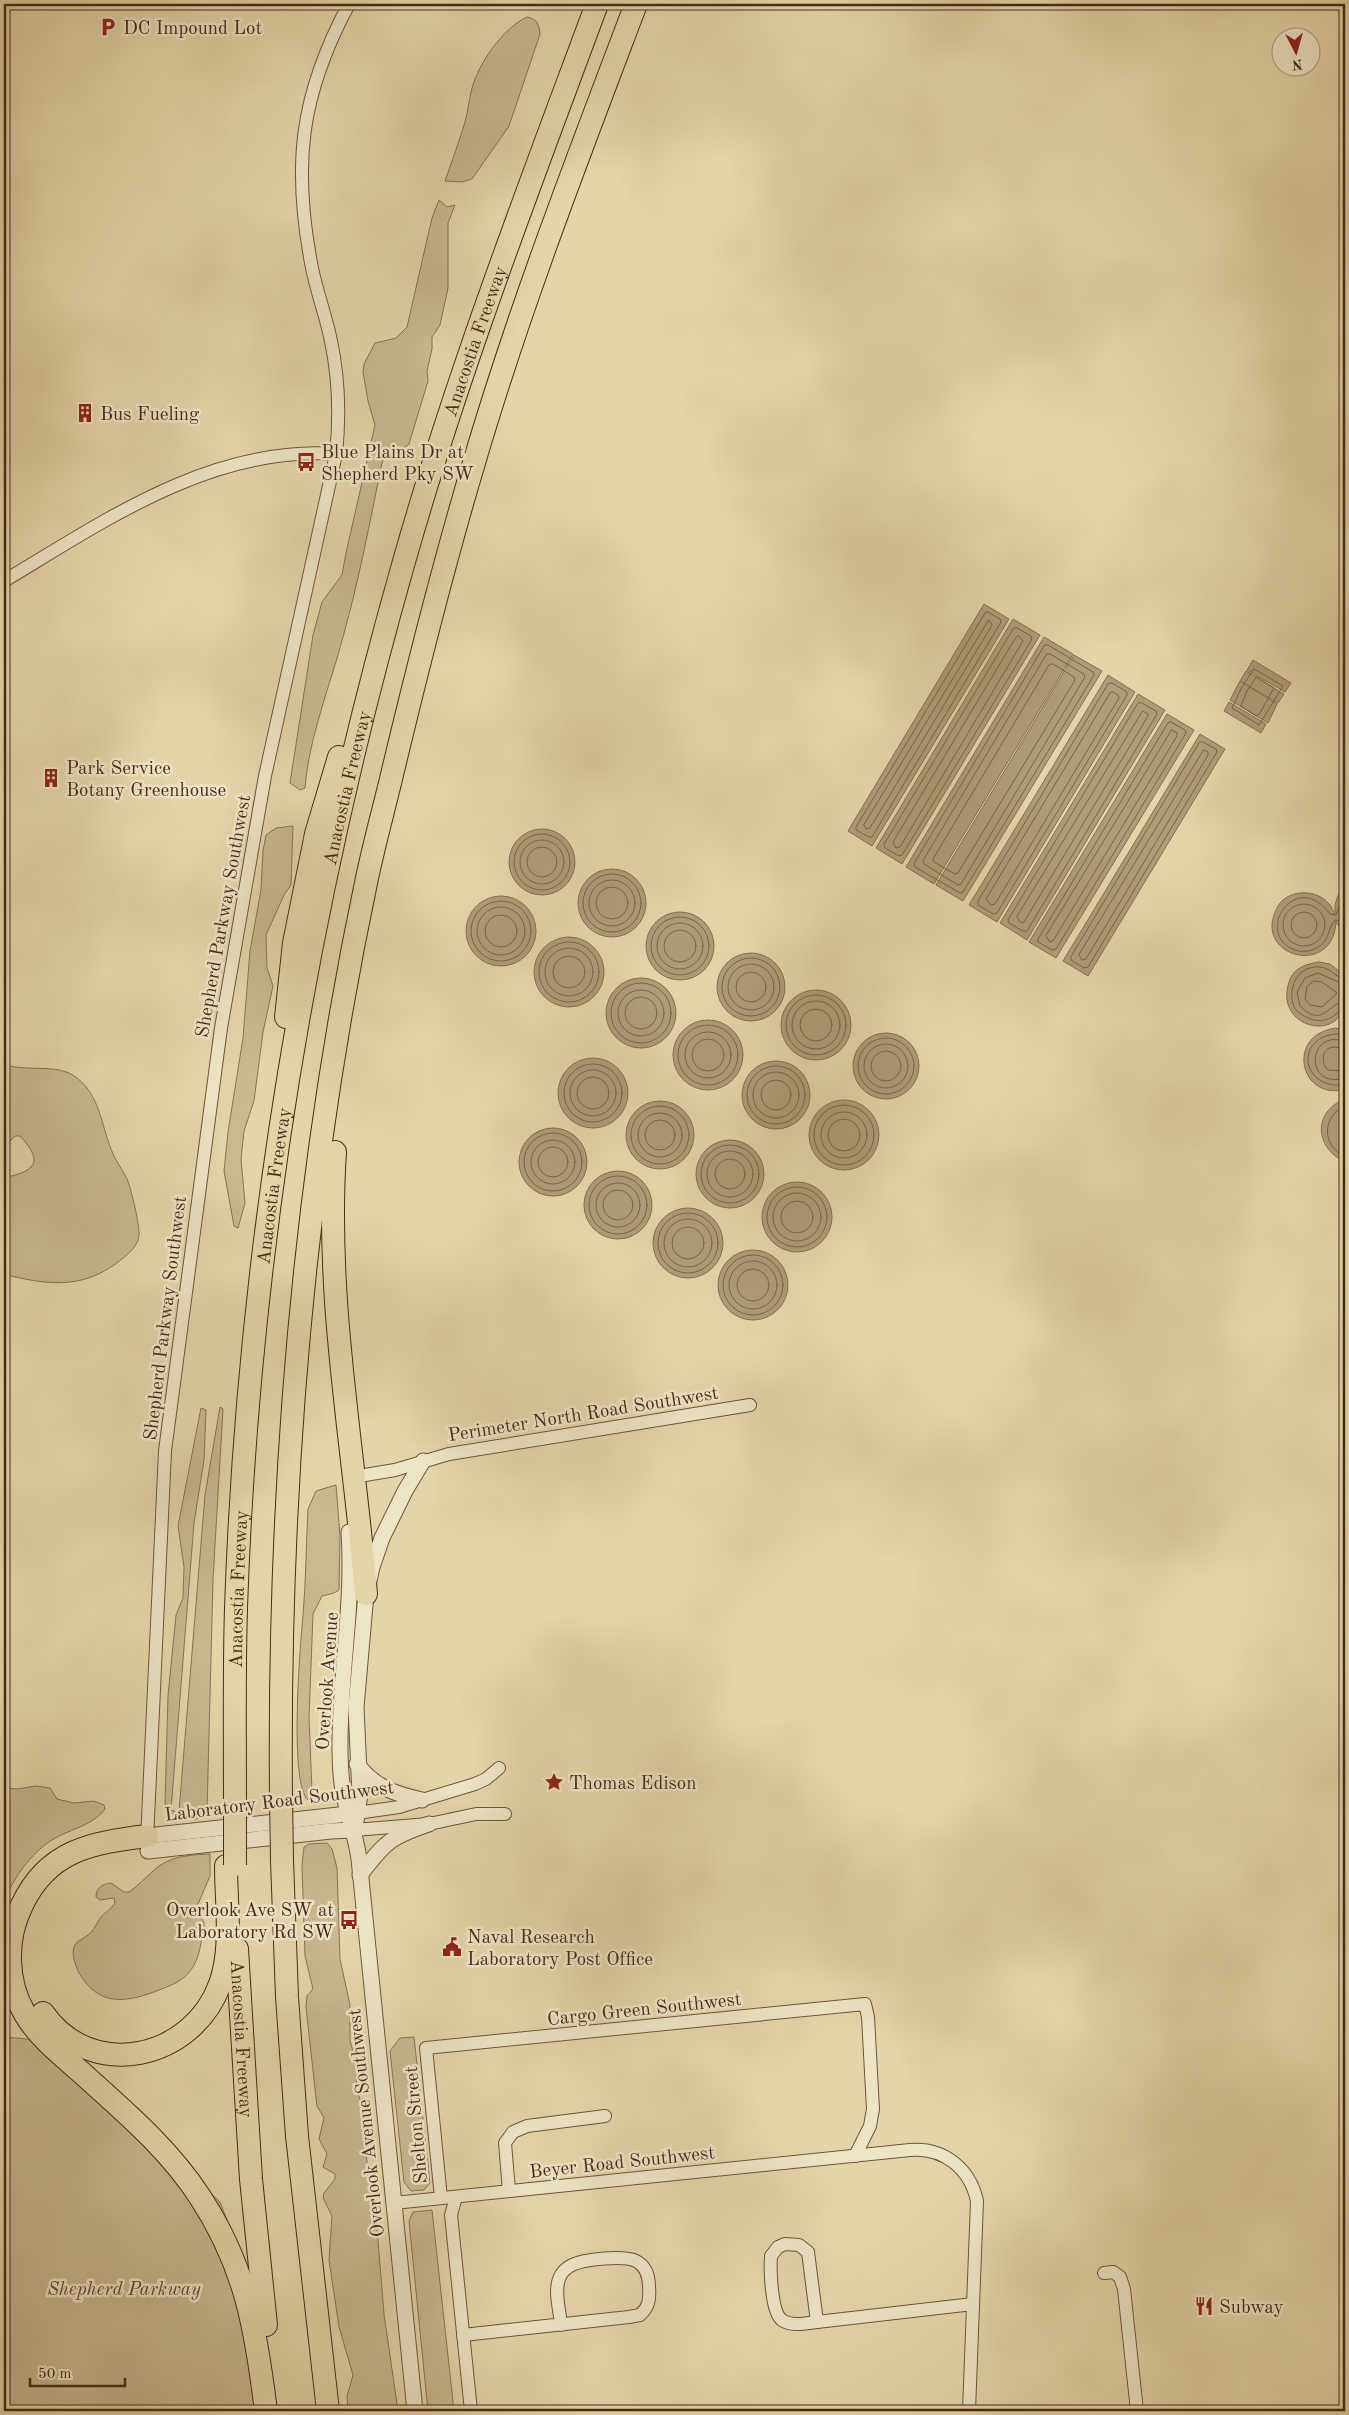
<svg xmlns="http://www.w3.org/2000/svg" width="1349" height="2415" font-family="'Old Standard TT',serif">
<rect width="100%" height="100%" fill="#e4d5a8"/>
<filter id="stains"><feTurbulence type="fractalNoise" baseFrequency=".004" numOctaves="4"/><feColorMatrix values="0 0 0 0 .2 0 0 0 0 .09 0 0 0 0 .02 0 0 0 .5 -.17"/></filter>
<radialGradient id="worn" r=".72"><stop offset=".6" stop-color="#630" stop-opacity="0"/><stop offset="1" stop-color="#630" stop-opacity=".3"/></radialGradient>
<g fill="#c9b890" stroke="#887154">
<path d="M 527,17 C 537,19 539,24 540,34 L 509,126 L 472,179 L 462,182 L 445,181 C 452,161 459,142 465,122 C 468,111 469,99 472,88 C 479,63 503,28 527,17 Z"/>
<path d="M 439,200 L 447,207 L 455,205 L 448,223 L 448,288 L 440,325 L 432,337 L 432,349 L 427,371 L 428,381 L 409,444 L 401,450 L 387,451 L 382,463 C 370,521 359,580 343,637 C 330,686 309,737 305,788 L 300,790 L 290,783 L 313,635 L 322,602 L 342,575 L 346,553 L 375,425 L 368,401 L 363,372 L 364,364 L 375,343 L 396,338 L 407,327 L 432,218 Z"/>
<polygon points="293,826 291,885 284,895 266,935 267,968 273,986 263,1032 254,1101 244,1131 241,1159 245,1203 238,1228 234,1226 224,1171 228,1132 243,1038 250,951 261,890 263,851 266,835 276,828"/>
<path d="M 4,1064 C 27,1073 57,1062 77,1078 C 100,1096 101,1124 111,1149 C 115,1160 122,1169 127,1179 C 131,1188 140,1226 139,1235 C 138,1246 130,1252 122,1259 C 86,1288 54,1286 11,1276 L 4,1277 L 4,1178 C 33,1171 46,1164 20,1136 L 15,1136 L 4,1147 Z"/>
<path d="M 220,1407 L 223,1409 L 213,1579 L 207,1812 L 202,1818 C 185,1821 172,1819 165,1803 L 168,1696 L 176,1615 L 183,1598 L 184,1567 L 178,1526 L 201,1408 L 206,1410 L 204,1460 L 194,1523 L 171,1810 L 176,1812 L 179,1811 L 205,1495 Z"/>
<path d="M 336,1485 L 340,1536 L 339,1590 L 334,1593 L 322,1596 L 313,1614 L 309,1718 L 312,1791 L 312,1797 L 308,1800 C 289,1784 300,1645 303,1616 C 306,1581 306,1545 308,1509 L 316,1491 Z"/>
<path d="M 36,1786 L 50,1788 L 57,1799 L 74,1803 L 94,1801 L 104,1805 L 105,1809 C 94,1824 75,1828 59,1836 C 33,1849 16,1875 4,1900 L 4,1788 L 17,1789 Z"/>
<polygon points="327,1843 332,1849 337,1868 340,1959 350,2005 350,2041 357,2064 356,2088 361,2102 368,2172 375,2204 384,2314 398,2411 348,2411 347,2396 353,2375 339,2327 329,2260 332,2216 323,2198 324,2193 335,2179 335,2174 323,2167 327,2154 319,2139 324,2118 317,2106 316,2098 306,2007 307,1996 313,1989 305,1956 302,1865 304,1847 309,1844"/>
<path d="M 210,1854 L 210,1876 L 195,1911 L 204,1922 L 204,1926 C 201,1941 200,1958 191,1970 C 183,1981 170,1986 159,1990 C 126,2003 99,2007 79,1973 C 76,1966 71,1955 74,1947 C 76,1941 83,1939 88,1935 C 95,1930 96,1923 101,1917 C 106,1912 111,1909 115,1903 L 114,1898 L 100,1900 L 96,1897 C 96,1888 102,1884 111,1883 L 124,1892 L 129,1892 C 138,1886 145,1878 153,1871 C 169,1856 189,1855 210,1854 Z"/>
<polygon points="4,2037 50,2041 220,2202 242,2259 256,2411 4,2411"/>
<polygon points="414,2037 430,2183 424,2190 411,2191 404,2182 390,2051 400,2038"/>
<polygon points="432,2210 454,2411 428,2411 409,2221 413,2212"/>
</g>
<g fill="#af9b77" stroke="#856e51">
<polygon points="984,604 1009,619 872,846 848,831"/>
<polygon points="1013,619 1040,635 902,864 876,848"/>
<polygon points="1044,637 1073,654 934,884 906,867"/>
<polygon points="1074,655 1102,671 963,901 936,885"/>
<polygon points="1253,660 1291,683 1285,692 1247,670"/>
<polygon points="1246,671 1284,694 1278,703 1240,681"/>
<polygon points="1108,675 1135,692 997,922 969,905"/>
<polygon points="1240,681 1277,704 1268,723 1230,700"/>
<polygon points="1138,694 1165,710 1027,940 1000,923"/>
<polygon points="1229,702 1266,724 1261,733 1224,711"/>
<polygon points="1167,714 1194,730 1056,958 1029,942"/>
<polygon points="1200,734 1225,749 1088,976 1063,961"/>
<circle cx="542" cy="862" r="33"/>
<circle cx="612" cy="903" r="34"/>
<path d="M 1345,885 L 1345,934 L 1336,922 C 1333,976 1259,958 1274,915 C 1276,909 1279,903 1284,899 C 1298,889 1319,891 1330,905 C 1332,907 1333,912 1335,915 C 1334,903 1337,895 1345,885 Z"/>
<circle cx="501" cy="931" r="35"/>
<circle cx="680" cy="946" r="34"/>
<circle cx="569" cy="972" r="35"/>
<circle cx="751" cy="987" r="34"/>
<path d="M 1319,962 L 1330,964 L 1343,974 C 1347,981 1345,990 1345,997 C 1345,1045 1273,1029 1289,982 C 1293,968 1306,964 1319,962 Z"/>
<circle cx="641" cy="1013" r="35"/>
<circle cx="816" cy="1025" r="35"/>
<circle cx="708" cy="1055" r="35"/>
<path d="M 1336,1028 L 1345,1030 L 1345,1089 C 1301,1102 1284,1035 1336,1028 Z"/>
<circle cx="886" cy="1066" r="33"/>
<circle cx="593" cy="1093" r="35"/>
<circle cx="776" cy="1095" r="34"/>
<path d="M 1345,1099 L 1345,1162 C 1315,1148 1312,1112 1345,1099 Z"/>
<circle cx="844" cy="1135" r="35"/>
<circle cx="660" cy="1135" r="34"/>
<circle cx="553" cy="1162" r="34"/>
<circle cx="730" cy="1174" r="34"/>
<circle cx="618" cy="1205" r="34"/>
<circle cx="797" cy="1217" r="35"/>
<circle cx="688" cy="1243" r="35"/>
<circle cx="753" cy="1285" r="35"/>
</g>
<g fill="none" stroke-linecap="round" stroke-linejoin="round">
<g stroke="#7b6248" stroke-width="1">
<polygon points="988,612 1000,619 1001,622 872,837 869,837 856,830 856,827 985,613"/>
<polygon points="989,620 992,625 870,828 866,829 864,825"/>
<polygon points="1014,628 1017,628 1031,636 1032,639 902,855 899,856 885,848 884,845"/>
<polygon points="1019,636 1023,641 900,847 896,848 893,842 1016,637"/>
<polygon points="1045,645 1048,645 1093,672 1094,675 963,892 960,893 915,867 914,864"/>
<polygon points="1047,654 1050,654 1084,674 1085,677 961,884 958,885 924,864 923,861"/>
<polygon points="1053,664 1074,677 1075,680 958,873 955,874 934,862 933,859 1049,665"/>
<polygon points="1254,669 1283,686 1259,725 1232,708 1241,689"/>
<polygon points="1257,677 1274,688 1260,713 1256,716 1241,706 1247,691"/>
<polygon points="1112,683 1127,692 1127,695 997,913 993,914 978,905 978,901 1108,684"/>
<polygon points="1113,692 1118,695 1119,698 995,904 991,905 986,899 1110,693"/>
<polygon points="1142,703 1156,711 1157,714 1027,931 1023,931 1009,923 1008,920 1138,703"/>
<polygon points="1143,711 1148,714 1148,716 1024,922 1021,923 1017,917"/>
<polygon points="1171,722 1185,730 1186,733 1056,949 1052,950 1038,942 1038,939 1168,723"/>
<polygon points="1172,730 1177,733 1177,736 1053,941 1050,942 1046,936"/>
<polygon points="1200,742 1203,742 1216,749 1217,752 1088,967 1084,968 1071,960 1071,957"/>
<polygon points="1204,750 1208,752 1208,755 1086,959 1082,960 1079,955"/>
<circle cx="542" cy="862" r="28"/>
<circle cx="542" cy="862" r="22"/>
<circle cx="542" cy="862" r="15"/>
<circle cx="612" cy="903" r="29"/>
<circle cx="612" cy="903" r="23"/>
<circle cx="612" cy="903" r="16"/>
<path d="M 1345,893 L 1336,915 L 1330,914 C 1295,867 1253,935 1295,950 C 1303,953 1313,951 1320,946 C 1330,939 1328,927 1335,920 L 1341,921 L 1345,927"/>
<circle cx="501" cy="931" r="30"/>
<circle cx="1304" cy="925" r="21"/>
<circle cx="501" cy="931" r="24"/>
<circle cx="1304" cy="925" r="13"/>
<circle cx="501" cy="931" r="16"/>
<circle cx="680" cy="946" r="29"/>
<circle cx="680" cy="946" r="23"/>
<circle cx="680" cy="946" r="16"/>
<circle cx="569" cy="972" r="30"/>
<circle cx="569" cy="972" r="24"/>
<circle cx="569" cy="972" r="16"/>
<circle cx="751" cy="987" r="29"/>
<circle cx="751" cy="987" r="23"/>
<circle cx="751" cy="987" r="15"/>
<path d="M 1345,979 C 1336,978 1331,968 1320,967 C 1296,965 1286,991 1295,1009 C 1306,1020 1323,1026 1336,1014 C 1340,1011 1339,1008 1345,1008"/>
<polygon points="1314,981 1322,982 1337,993 1322,1007 1310,1005 1305,999 1307,987"/>
<circle cx="641" cy="1013" r="30"/>
<path d="M 1345,985 L 1318,973 L 1305,978 L 1297,992 L 1300,1006 C 1323,1029 1328,1003 1345,1001"/>
<circle cx="641" cy="1013" r="23"/>
<circle cx="816" cy="1025" r="30"/>
<circle cx="641" cy="1013" r="16"/>
<circle cx="816" cy="1025" r="24"/>
<circle cx="816" cy="1025" r="16"/>
<circle cx="708" cy="1055" r="30"/>
<circle cx="708" cy="1055" r="23"/>
<path d="M 1345,1034 C 1294,1030 1297,1090 1345,1085"/>
<circle cx="886" cy="1066" r="28"/>
<circle cx="708" cy="1055" r="16"/>
<path d="M 1345,1041 C 1340,1040 1335,1039 1330,1040 C 1311,1045 1310,1074 1329,1079 C 1334,1080 1340,1079 1345,1079"/>
<circle cx="886" cy="1066" r="22"/>
<path d="M 1345,1048 C 1341,1048 1337,1047 1333,1047 C 1321,1049 1321,1063 1328,1070 L 1345,1071"/>
<circle cx="886" cy="1066" r="15"/>
<circle cx="593" cy="1093" r="29"/>
<circle cx="776" cy="1095" r="29"/>
<circle cx="593" cy="1093" r="23"/>
<circle cx="776" cy="1095" r="23"/>
<circle cx="593" cy="1093" r="16"/>
<circle cx="776" cy="1095" r="15"/>
<path d="M 1345,1105 C 1322,1117 1321,1145 1345,1157"/>
<circle cx="844" cy="1135" r="30"/>
<circle cx="660" cy="1135" r="29"/>
<circle cx="844" cy="1135" r="23"/>
<circle cx="660" cy="1135" r="22"/>
<circle cx="844" cy="1135" r="16"/>
<circle cx="660" cy="1135" r="15"/>
<circle cx="553" cy="1162" r="29"/>
<circle cx="553" cy="1162" r="22"/>
<circle cx="730" cy="1174" r="29"/>
<circle cx="553" cy="1162" r="15"/>
<circle cx="730" cy="1174" r="23"/>
<circle cx="730" cy="1174" r="15"/>
<circle cx="618" cy="1205" r="29"/>
<circle cx="618" cy="1205" r="22"/>
<circle cx="797" cy="1217" r="30"/>
<circle cx="618" cy="1205" r="15"/>
<circle cx="797" cy="1217" r="24"/>
<circle cx="797" cy="1217" r="16"/>
<circle cx="688" cy="1243" r="30"/>
<circle cx="688" cy="1243" r="24"/>
<circle cx="688" cy="1243" r="16"/>
<circle cx="753" cy="1285" r="30"/>
<circle cx="753" cy="1285" r="24"/>
<circle cx="753" cy="1285" r="16"/>
</g>
<g stroke="#6e553d" stroke-width="14">
<g id="minor">
<path d="M 4,581 C 104,521 213,445 336,454"/>
<polyline points="353,1477 395,1470 449,1454 750,1405"/>
<polyline points="357,1813 399,1807 475,1784 486,1779 499,1768"/>
<polyline points="354,1830 429,1824 476,1814 505,1814"/>
<path d="M 147,1840 L 165,1451 L 221,1028 L 265,776 L 336,454 C 340,416 339,379 331,341 C 326,316 317,293 312,268 C 292,166 300,95 349,4"/>
<polyline points="509,2191 505,2143 513,2132 527,2126 605,2116"/>
<polyline points="456,2197 451,2215 471,2411"/>
<polyline points="441,2198 426,2048 865,2004 868,2017 873,2109 870,2126 855,2156"/>
<path d="M 394,2203 L 910,2150 C 943,2147 970,2168 977,2201 L 969,2411"/>
<path d="M 785,2244 L 799,2245 L 808,2252 L 817,2322 C 807,2323 792,2327 782,2320 C 771,2312 770,2269 771,2256 L 778,2247 Z"/>
<polyline points="1104,2273 1113,2272 1120,2277 1124,2289 1137,2411"/>
<polyline points="817,2322 973,2304"/>
<path d="M 463,2335 L 629,2317 L 640,2315 C 649,2307 650,2299 649,2287 C 649,2277 646,2266 636,2261 C 624,2255 584,2259 572,2265 C 566,2268 561,2273 559,2279 C 554,2292 560,2311 561,2325"/>
</g>
</g>
<g stroke="#6e553d" stroke-width="17">
<g id="tertiary">
<path d="M 349,1532 C 354,1606 339,1677 340,1750 C 340,1765 341,1781 344,1796 C 349,1818 356,1837 359,1859 L 415,2411"/>
<path d="M 357,1764 C 374,1787 395,1794 422,1800"/>
<polyline points="355,1828 360,1794 356,1707 366,1594 372,1567 382,1538 405,1491 423,1461"/>
<polyline points="147,1836 357,1813"/>
<polyline points="148,1851 331,1831 354,1830"/>
<path d="M 360,1875 C 385,1842 390,1837 429,1824"/>
</g>
</g>
<g stroke="#472a19" stroke-width="24">
<g id="motorway">
<polyline points="286,1017 294,943 316,834 339,757"/>
<path d="M 335,1152 C 325,1301 354,1447 366,1594"/>
<path d="M 281,1798 C 278,1491 303,1179 367,878 C 374,845 383,812 391,779 C 416,674 442,570 473,466 C 519,309 578,157 636,4"/>
<path id="s1" d="M 235,1803 C 235,1738 234,1673 236,1608 C 248,1256 307,903 403,565 C 457,374 528,190 597,4"/>
<path d="M 147,1836 C 91,1843 48,1850 22,1905 C 5,1939 6,1982 25,2014 C 39,2038 63,2056 83,2074 C 125,2112 169,2149 200,2197 C 246,2267 256,2330 266,2411"/>
<polyline points="282,1860 287,1997 297,2136 328,2411"/>
<path id="s2" d="M 237,1949 L 251,2179 L 266,2325"/>
<path d="M 43,2013 C 92,2083 193,2059 220,1984 C 233,1948 226,1904 226,1866"/>
</g>
</g>
<use href="#minor" stroke="#ede4c6" stroke-width="12"/>
<use href="#tertiary" stroke="#ede4c6" stroke-width="15"/>
<use href="#motorway" stroke="#e4d5a8" stroke-width="22"/>
<g stroke="#472a19" stroke-width="24" stroke-linecap="butt">
<g id="motorway-bridge">
<polyline points="281,1798 282,1860"/>
<polyline points="235,1803 235,1865"/>
</g>
</g>
<use href="#motorway-bridge" stroke="#e4d5a8" stroke-width="22"/>
</g>
<defs>
<g id="parking-bare" transform="scale(1.5)"><path d="M-3.5-5.5H1a3.5 3.5 0 0 1 0 7H-1V5.5H-3.5ZM-1-3.4V-.6H.8a1.4 1.4 0 0 0 0-2.8Z" fill="#8f2418" stroke="#ede4c6" stroke-width="2.5" paint-order="stroke"/></g>
<g id="building-bare" transform="scale(1.5)"><path d="M-4-6H4V6H1V3H-1V6H-4ZM-2.5-4.3h1.7v1.8h-1.7ZM.8-4.3h1.7v1.8H.8ZM-2.5-1h1.7V.8h-1.7ZM.8-1h1.7V.8H.8Z" fill="#8f2418" stroke="#ede4c6" stroke-width="2.5" paint-order="stroke"/></g>
<g id="bus-bare" transform="scale(1.5)"><path d="M-5-6H5V4H4V6H2V4H-2V6H-4V4H-5ZM-3.5-4V0h7V-4ZM-3.5 1.2v1.5H-2V1.2ZM2 1.2v1.5H3.5V1.2Z" fill="#8f2418" stroke="#ede4c6" stroke-width="2.5" paint-order="stroke"/></g>
<g id="sight-bare" transform="scale(1.5)"><path d="M0-6L1.8-2.2L6-1.7L2.9 1.2L3.7 5.4L0 3.3L-3.7 5.4L-2.9 1.2L-6-1.7L-1.8-2.2Z" fill="#8f2418" stroke="#ede4c6" stroke-width="2.5" paint-order="stroke"/></g>
<g id="civic-bare" transform="scale(1.5)"><path d="M-.6-6.5H3V-4.5H.6V-3L4-1V1h2V6H-6V1h2V-1L-.6-3ZM-1.2 2.5V6h2.4V2.5Z" fill="#8f2418" stroke="#ede4c6" stroke-width="2.5" paint-order="stroke"/></g>
<g id="restaurant-bare" transform="scale(1.5)"><path d="M-5-6h1v4h1v-4h1v4h1v-4h1v5L-1.5 .5V6h-2V.5L-5-1ZM5-6V6H3V1.5H1.5Q1.5-4 5-6Z" fill="#8f2418" stroke="#ede4c6" stroke-width="2.5" paint-order="stroke"/></g>
</defs>
<g fill-rule="evenodd">
<use href="#parking-bare" x="108" y="27"/>
<use href="#building-bare" x="85" y="413"/>
<use href="#bus-bare" x="306" y="462"/>
<use href="#building-bare" x="51" y="778"/>
<use href="#sight-bare" x="554" y="1782"/>
<use href="#bus-bare" x="349" y="1920"/>
<use href="#civic-bare" x="452" y="1947"/>
<use href="#restaurant-bare" x="1204" y="2306"/>
</g>
<g text-anchor="middle" stroke-width="5" stroke-linejoin="round" paint-order="stroke">
<g font-size="19" fill="#472a19" stroke="#ede4c6" text-anchor="start">
<text x="123" y="34">DC Impound Lot</text>
<text x="100" y="420">Bus Fueling</text>
<text x="321" y="458">Blue Plains Dr at<tspan x="321" dy="22">Shepherd Pky SW</tspan></text>
<text x="66" y="774">Park Service<tspan x="66" dy="22">Botany Greenhouse</tspan></text>
<text x="569" y="1789">Thomas Edison</text>
<text x="334" y="1916" text-anchor="end">Overlook Ave SW at<tspan x="334" dy="22">Laboratory Rd SW</tspan></text>
<text x="467" y="1943">Naval Research<tspan x="467" dy="22">Laboratory Post Office</tspan></text>
<text x="1219" y="2313">Subway</text>
</g>
<g font-size="19" fill="#472a19" stroke="#ede4c6">
<text dy="7" stroke="none"><textPath href="#s1" startOffset="1489">Anacostia Freeway</textPath></text>
<text dy="7" stroke="none"><textPath href="#s1" startOffset="1024">Anacostia Freeway</textPath></text>
<text transform="translate(222 916) rotate(-80)" y="7">Shepherd Parkway Southwest</text>
<text dy="7" stroke="none"><textPath href="#s1" startOffset="619">Anacostia Freeway</textPath></text>
<text transform="translate(164 1318) rotate(-83)" y="7">Shepherd Parkway Southwest</text>
<text transform="translate(583 1413) rotate(-9)" y="7">Perimeter North Road Southwest</text>
<text dy="7" stroke="none"><textPath href="#s1" startOffset="214">Anacostia Freeway</textPath></text>
<text transform="translate(326 1681) rotate(-86)" y="7">Overlook Avenue</text>
<text transform="translate(279 1800) rotate(-7)" y="7">Laboratory Road Southwest</text>
<text transform="translate(644 2008) rotate(-6)" y="7">Cargo Green Southwest</text>
<text dy="7" stroke="none"><textPath href="#s2" startOffset="90">Anacostia Freeway</textPath></text>
<text transform="translate(365 2123) rotate(-96)" y="7">Overlook Avenue Southwest</text>
<text transform="translate(415 2125) rotate(-95)" y="7">Shelton Street</text>
<text transform="translate(622 2161) rotate(-6)" y="7">Beyer Road Southwest</text>
</g>
<g font-size="19" font-style="italic" fill="#614631" stroke="#ede4c6">
<text x="124" y="2295">Shepherd Parkway</text>
</g>
</g>
<rect width="1349" height="2415" fill="none" stroke="#e4d5a8" stroke-width="20"/>
<rect x="5" y="5" width="1339" height="2405" fill="none" stroke="#472a19" stroke-width="2.5"/>
<rect x="10" y="10" width="1329" height="2395" fill="none" stroke="#472a19"/>
<g transform="translate(1296 52) rotate(174)"><circle r="24" fill="#ede4c6" stroke="#ab9a81"/>
<path d="M0-4L9 19L0 12L-9 19Z" fill="#8f2418"/>
<text y="-8" font-size="14" font-weight="bold" text-anchor="middle" fill="#472a19">N</text>
</g>
<path d="M30 2378v8h95v-8" fill="none" stroke="#472a19" stroke-width="2.5"/>
<text x="38" y="2378" font-size="15" fill="#472a19" stroke="#ede4c6" stroke-width="4" paint-order="stroke">50 m</text>
<rect width="100%" height="100%" filter="url(#stains)"/>
<rect width="100%" height="100%" fill="url(#worn)"/>
</svg>
